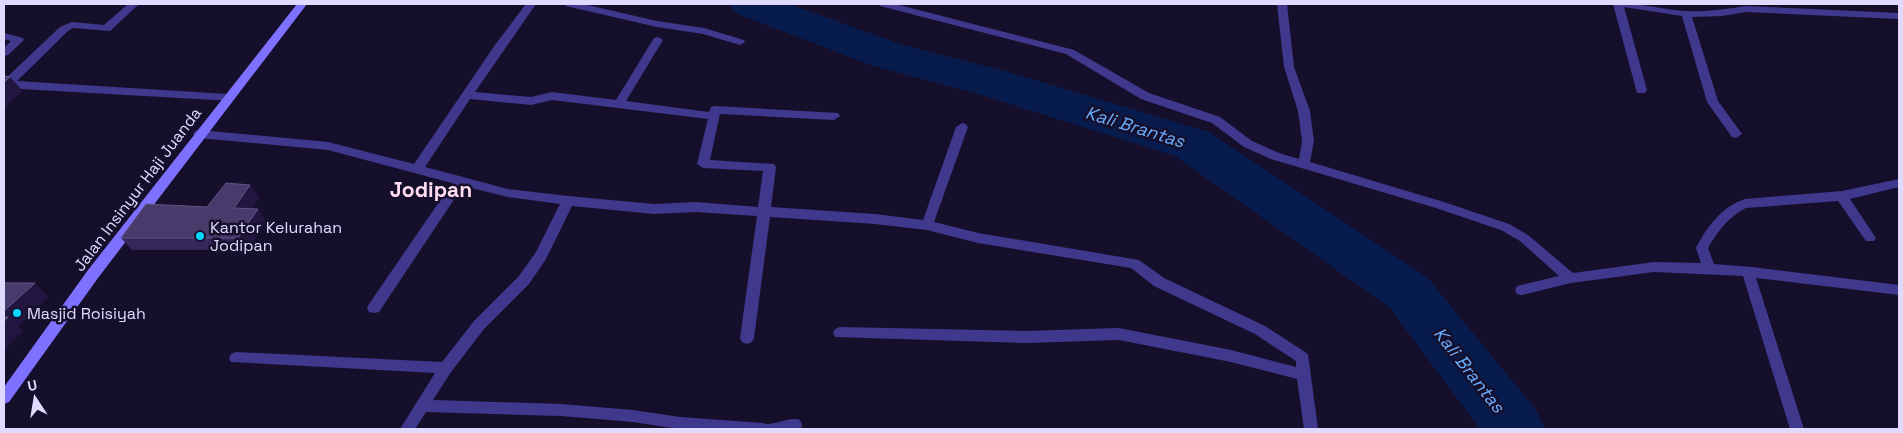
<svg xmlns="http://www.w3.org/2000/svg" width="1903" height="433" font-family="'Space Grotesk',sans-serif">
<rect width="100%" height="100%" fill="#160f2c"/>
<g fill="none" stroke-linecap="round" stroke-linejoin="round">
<polygon fill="#071c4d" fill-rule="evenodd" points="729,4 789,4 903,45 1005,71 1209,132 1427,277 1536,410 1545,429 1480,429 1389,307 1175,156 975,93 873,66 735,13"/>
<g fill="#40388d" fill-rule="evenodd">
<polygon points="128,4 139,4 110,31 73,28 68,31 17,81 228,94 232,95 234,98 232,101 4,88 4,80 60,27 72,22 104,25"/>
<path d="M 526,4 L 536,4 L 475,92 L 531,97 L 552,92 L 616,100 L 654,38 L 658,37 L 663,40 L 626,101 L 709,112 L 711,107 L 715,106 L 838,113 L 840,116 L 834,120 L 720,114 L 710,160 L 774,164 L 776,167 L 771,207 L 875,214 L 923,220 L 956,127 L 962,123 L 966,124 L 968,127 L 934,222 L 978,233 L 1139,260 L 1164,278 L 1265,326 L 1308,354 L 1318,429 L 1304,429 L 1297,379 L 1231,362 L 1119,340 L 1027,343 L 835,337 L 833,333 L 835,329 L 840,327 L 1027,331 L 1119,328 L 1231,350 L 1296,367 L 1296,361 L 1255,334 L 1154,286 L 1131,268 L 978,243 L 927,230 L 875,224 L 770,217 L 754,338 L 752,342 L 747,344 L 742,342 L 740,338 L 757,216 L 696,212 L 654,214 L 572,206 L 546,259 L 529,284 L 484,329 L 451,372 L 433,400 L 561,404 L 633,410 L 680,417 L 763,423 C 774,427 788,416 800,420 L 802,425 L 801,429 L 679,429 L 633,422 L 561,416 L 426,412 L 415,429 L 400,429 L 435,373 L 231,362 L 229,358 L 231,354 L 236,352 L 442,362 L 474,321 L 519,276 L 536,252 L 560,204 L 508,197 L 463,186 L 379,312 L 374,313 L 369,312 L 367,308 L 369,304 L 452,183 L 328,150 L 199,138 L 193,134 L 195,131 L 199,130 L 328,142 L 414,164 L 495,45 ZM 470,99 L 531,105 L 552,100 L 708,119 L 697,164 L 703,168 L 763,171 L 758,207 L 696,202 L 654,204 L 568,196 L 508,189 L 425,167 Z"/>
<polygon points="565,4 583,4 657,21 704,28 744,40 745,42 740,45 703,34 657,27 566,6"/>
<path d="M 879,4 L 895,4 L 1074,50 L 1149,93 L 1220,117 L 1252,141 L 1279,153 L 1299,159 L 1302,141 L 1298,111 L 1284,67 L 1277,4 L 1287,4 L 1294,67 L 1310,111 L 1314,141 L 1310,162 L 1444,202 L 1509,224 L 1528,235 L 1573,273 L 1654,262 L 1701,263 L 1696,248 C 1707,227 1721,207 1745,199 L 1842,191 L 1899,179 L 1899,187 L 1850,199 L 1876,238 L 1874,241 L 1866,241 L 1838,201 L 1746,208 C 1729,216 1717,232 1708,248 L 1714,264 L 1752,267 L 1899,285 L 1899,295 L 1756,278 L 1804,429 L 1790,429 L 1743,276 L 1654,272 L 1571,283 L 1522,295 L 1517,294 L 1515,290 L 1517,286 L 1559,276 L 1520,241 L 1501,230 L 1436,208 L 1271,159 L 1244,147 L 1212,123 L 1141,99 L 1066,54 L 880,6 Z"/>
<path d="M 1613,4 C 1640,2 1662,10 1687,11 C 1707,12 1727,9 1746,6 L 1899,13 L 1899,19 L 1746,12 L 1722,16 L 1692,17 L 1718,101 L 1742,134 L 1736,138 L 1732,137 L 1707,102 L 1682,16 L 1624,7 L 1647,90 L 1645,93 L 1637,93 Z"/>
<polygon points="4,33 23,38 24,40 8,55 4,56 4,48 11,41 4,39"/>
</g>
<polygon fill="#7e71ff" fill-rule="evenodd" points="297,4 307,4 98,278 9,402 4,404 4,387 88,270"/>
</g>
<polygon fill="#35275a" points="250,185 259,197 251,209 258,209 266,222 247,250 132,250 121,238 207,207"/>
<g fill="#211640">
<polygon points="10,77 23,91 4,108 4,82"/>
<polygon points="250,185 259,197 243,220 234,208"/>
<polygon points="258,209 266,222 247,250 238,238"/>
<polygon points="35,283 49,297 18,326 23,331 4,350 4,311"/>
</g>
<g fill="#473b6c" stroke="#605483">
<polygon points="4,76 10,77 4,82"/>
<polygon points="226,183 250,185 234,208 258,209 238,238 121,238 146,204 207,207"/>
<polygon points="4,283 35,283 4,311"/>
<polygon points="4,317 8,317 4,322"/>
</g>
<g fill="#06d6ff" stroke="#160f2c" stroke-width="2">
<circle cx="200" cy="236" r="5"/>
<circle cx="17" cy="313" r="5"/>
</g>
<g text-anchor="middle" stroke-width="5" stroke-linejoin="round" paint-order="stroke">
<g font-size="16" fill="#e1daff" stroke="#160f2c">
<text transform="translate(137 189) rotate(-53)" y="6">Jalan Insinyur Haji Juanda</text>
</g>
<g font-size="16" fill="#e1daff" stroke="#160f2c" text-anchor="start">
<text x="210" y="233">Kantor Kelurahan<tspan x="210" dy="18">Jodipan</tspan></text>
<text x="27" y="319">Masjid Roisiyah</text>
</g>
<g font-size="18" font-style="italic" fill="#68b0ff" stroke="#160f2c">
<text transform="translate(1135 127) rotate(17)" y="6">Kali Brantas</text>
<text transform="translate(1469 370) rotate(52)" y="6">Kali Brantas</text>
</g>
<g font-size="21" font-weight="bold" fill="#ffdcf0" stroke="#160f2c">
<text x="431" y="197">Jodipan</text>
</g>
</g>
<rect width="1903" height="433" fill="none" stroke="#e1daff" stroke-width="10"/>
<g transform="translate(35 398) rotate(348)" stroke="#160f2c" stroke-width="4" paint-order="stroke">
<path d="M0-4L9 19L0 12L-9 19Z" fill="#e1daff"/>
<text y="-8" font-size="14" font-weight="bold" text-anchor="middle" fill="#e1daff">U</text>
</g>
</svg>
